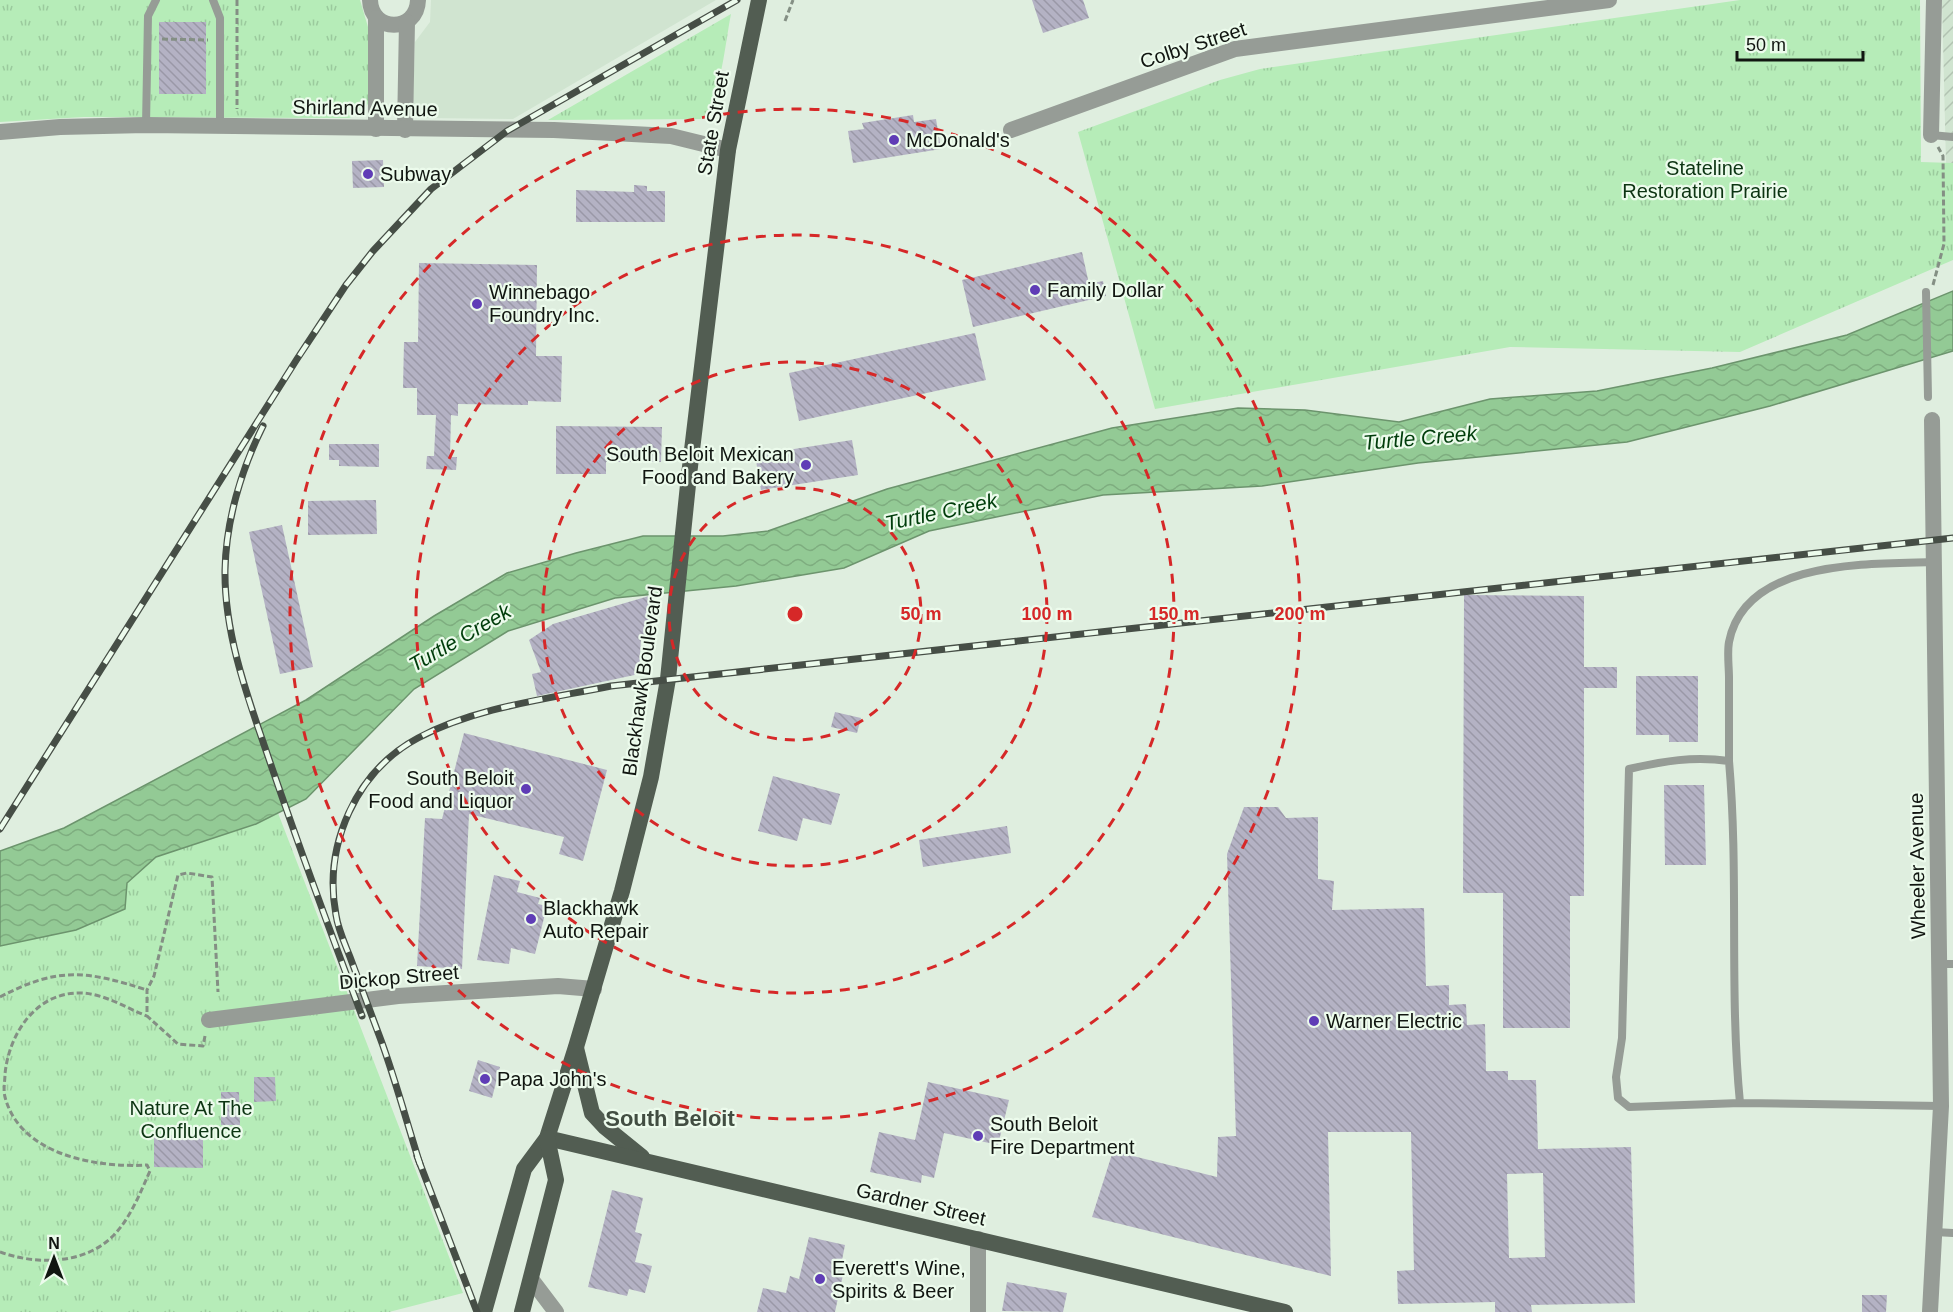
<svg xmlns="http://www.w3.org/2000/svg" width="1953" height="1312" font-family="Arial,sans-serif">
<defs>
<pattern id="industrial-furrows" width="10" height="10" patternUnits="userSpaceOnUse" patternTransform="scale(1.5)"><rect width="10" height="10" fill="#d0e4d0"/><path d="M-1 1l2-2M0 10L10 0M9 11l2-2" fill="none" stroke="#b2c3b2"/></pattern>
<pattern id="park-tufts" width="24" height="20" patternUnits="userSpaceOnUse" patternTransform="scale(1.5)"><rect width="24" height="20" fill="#b6ecb8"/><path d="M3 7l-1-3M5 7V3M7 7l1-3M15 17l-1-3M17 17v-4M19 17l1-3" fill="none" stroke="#9bca9d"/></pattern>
<pattern id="water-waves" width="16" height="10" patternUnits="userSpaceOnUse" patternTransform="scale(1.5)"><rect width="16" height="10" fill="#93ca95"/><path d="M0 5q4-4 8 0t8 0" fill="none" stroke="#7ead7f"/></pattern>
<pattern id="building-back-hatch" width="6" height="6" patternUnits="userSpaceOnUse" patternTransform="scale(1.5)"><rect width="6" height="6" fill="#b4b2c4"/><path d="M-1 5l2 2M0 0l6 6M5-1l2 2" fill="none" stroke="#9a98a7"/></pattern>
</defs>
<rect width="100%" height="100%" fill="#dfeedf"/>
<polygon fill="#d0e4d0" points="431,0 716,0 513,119 426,118 417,112 413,100 415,42 430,22"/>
<polygon fill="url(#industrial-furrows)" points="1942,0 1953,0 1953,163 1946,163"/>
<g fill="url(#park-tufts)">
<polygon points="0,0 360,0 368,27 369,102 362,113 349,118 84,117 0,122"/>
<polygon points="1740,0 1920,0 1921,162 1953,163 1953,260 1740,352 1510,347 1155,409 1078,132 1220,80 1260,69"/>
<path d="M 731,14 C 726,38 720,106 701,119 L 548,120 Z"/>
<polygon points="278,813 463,1293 389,1312 0,1312 0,946 76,930 125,909 127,883 156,857 256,824"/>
</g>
<polygon fill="url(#water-waves)" stroke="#6c946d" stroke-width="1.5" points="1953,291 1953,351 1770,406 1627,442 1418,463 1262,486 1103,495 929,531 844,568 736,586 615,598 508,631 414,689 306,799 256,824 156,857 127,883 125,909 76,930 0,946 0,851 64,828 306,700 434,616 507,573 576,553 643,536 723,536 768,531 887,489 1112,428 1238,408 1305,410 1399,422 1490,399 1597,391 1712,368 1847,335"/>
<g fill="url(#building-back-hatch)" fill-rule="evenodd">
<polygon points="1032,0 1083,0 1089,18 1043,33"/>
<rect x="159" y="22" width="47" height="72"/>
<polygon points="913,115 914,122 936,119 941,149 853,163 848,131 864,129 862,123"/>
<polygon points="383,160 384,187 353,188 352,161"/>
<polygon points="634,185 647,186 647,191 665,191 665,222 576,222 576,190 634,192"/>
<polygon points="1082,252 1089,284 1103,281 1106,296 973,327 962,280"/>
<polygon points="419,263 537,265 536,356 562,356 561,402 528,401 528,405 458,404 458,416 451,415 450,457 457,457 456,470 426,469 427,456 434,456 436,415 417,415 417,388 403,388 404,342 418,342"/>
<polygon points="975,333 986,380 799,421 789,373"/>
<polygon points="556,426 662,427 661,462 606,462 606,474 556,474"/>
<polygon points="852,440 858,475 761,490 755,455"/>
<polygon points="329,444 379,444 379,467 339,466 339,460 329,460"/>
<polygon points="376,500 377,534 308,535 308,501"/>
<polygon points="282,525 313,667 280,674 249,532"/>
<polygon points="1464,595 1584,596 1584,667 1617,667 1617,688 1584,688 1584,896 1570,896 1570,1028 1503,1028 1503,893 1463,893"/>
<polygon points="649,596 649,636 641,638 639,674 537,696 532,674 541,672 529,640 553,624"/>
<polygon points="1636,676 1698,676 1698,742 1669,742 1669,735 1636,735"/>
<polygon points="835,712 861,718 857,733 831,727"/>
<polygon points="464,733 607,770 583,861 559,854 564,837 469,814 462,969 417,966 425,818 442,819"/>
<polygon points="773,776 840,794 831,825 803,818 797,841 758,831"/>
<polygon points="1664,785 1704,785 1706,865 1665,865"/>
<path d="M 1244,807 L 1278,807 L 1286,818 L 1318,817 L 1318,879 L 1334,881 L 1332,910 L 1424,908 L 1426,986 L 1449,985 L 1449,1005 L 1466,1004 L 1467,1025 L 1485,1024 L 1486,1071 L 1508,1071 L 1508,1080 L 1536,1080 L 1538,1149 L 1631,1147 L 1635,1303 L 1531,1305 L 1532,1312 L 1495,1312 L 1495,1302 L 1398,1304 L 1397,1271 L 1414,1270 L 1411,1132 L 1328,1132 L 1331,1276 L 1092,1217 L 1113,1151 L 1217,1177 L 1218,1137 L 1236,1136 L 1227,854 ZM 1543,1173 L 1545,1257 L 1509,1258 L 1507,1174 Z"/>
<polygon points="1007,826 1011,853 923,867 919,840"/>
<polygon points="494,875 520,881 517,892 540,898 538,904 547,906 535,954 511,948 509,964 477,960"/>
<polygon points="478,1060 500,1067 492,1098 469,1091"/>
<polygon points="254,1077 275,1077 276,1101 254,1102"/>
<polygon points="928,1082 1009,1100 998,1145 944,1133 934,1178 922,1175 921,1183 870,1172 879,1132 915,1140"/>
<polygon points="221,1092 239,1092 240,1125 221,1125"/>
<polygon points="154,1135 203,1136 203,1168 154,1167"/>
<polygon points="612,1190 643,1198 635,1232 642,1234 635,1262 652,1266 645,1293 629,1289 627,1296 588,1287"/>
<polygon points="809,1237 845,1245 842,1260 846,1261 835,1312 757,1312 763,1288 786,1293 790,1276 799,1279"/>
<polygon points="1007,1282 1067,1293 1063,1312 1002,1311"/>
<polygon points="1862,1295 1887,1295 1886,1312 1862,1312"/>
</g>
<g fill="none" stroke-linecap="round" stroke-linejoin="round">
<g stroke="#848f84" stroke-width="3" stroke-dasharray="6 3" stroke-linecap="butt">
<polyline points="237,0 237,109"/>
<polyline points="785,21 793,0"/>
<polyline points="162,39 208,40"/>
<polyline points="1933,285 1944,244 1943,156 1938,147"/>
<path d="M 0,997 C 59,966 87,971 147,990"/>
<polyline points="205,1036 203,1046 178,1044 147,1016 147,990 154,976 178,875 187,873 212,877 218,992"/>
<path d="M 0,1252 C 36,1265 85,1265 114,1235 C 131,1217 140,1193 150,1171 L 147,1165 C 96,1168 20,1155 5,1097 C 3,1089 5,1081 5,1074 C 9,1033 37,991 82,993 C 105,994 126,1008 147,1016"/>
</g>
<g stroke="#969c96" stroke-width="8">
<polyline points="213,0 220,18 220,127"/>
<polyline points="146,125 148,16 156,0"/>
<polyline points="1931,135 1953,137"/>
<polyline points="1926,292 1928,397"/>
<path d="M 1729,761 C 1729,734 1729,706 1729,678 C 1729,667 1727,653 1729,642 C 1745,559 1869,564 1934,562"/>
<polyline points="1939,964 1953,964"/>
<path d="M 1740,1103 C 1729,990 1739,875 1729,761 C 1693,756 1664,761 1629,769 L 1622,1038 L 1616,1077 L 1618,1098 L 1629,1107 L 1740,1103 L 1941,1106"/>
<polyline points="1935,1232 1953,1233"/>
</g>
<g stroke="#969c96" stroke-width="16">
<path d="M 370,0 C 371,33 417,33 418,0"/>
<polyline points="376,129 376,18"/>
<polyline points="405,130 407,22"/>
<polyline points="1011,130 1235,49 1609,0"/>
<polyline points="1931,135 1934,0"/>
<polyline points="209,1020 398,996 558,986 594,989"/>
<polyline points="978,1239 978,1312"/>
<polyline points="531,1279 556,1312"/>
<polyline points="1930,1312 1941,1106 1932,420"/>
</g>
<polyline stroke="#969c96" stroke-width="16" points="0,132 60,127 146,125 554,130 671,136 728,150"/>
<g stroke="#525d52" stroke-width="16">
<polyline points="576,1048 592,1113 605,1127 642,1157"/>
<polyline points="547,1138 1285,1312"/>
<polyline points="484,1312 524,1169 547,1138 576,1047 622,891 651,777 668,679 689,475 728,150 759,0"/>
<polyline points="522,1312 556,1180 547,1138"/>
</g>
<g stroke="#464e46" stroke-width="7">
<g id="rail">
<path d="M 263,426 C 241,470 226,521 225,570 C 224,638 251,706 272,768 C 301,852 331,934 362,1016"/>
<polyline points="0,829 297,359 346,285 373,251 431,189 507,131 737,0"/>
<polyline points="417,1156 477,1312"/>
<path d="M 420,1164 C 407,1123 396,1082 382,1043 C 371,1014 361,986 350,957 C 345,944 338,929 336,915 C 323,845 356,771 418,738 C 476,707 548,699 611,686 L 1953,538"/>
</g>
</g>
<use href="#rail" stroke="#ecfbec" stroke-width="4.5" stroke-dasharray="14" stroke-linecap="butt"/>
</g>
<g fill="none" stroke="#d62828" stroke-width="3" stroke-dasharray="10 8">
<circle cx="795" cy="614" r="126"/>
<circle cx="795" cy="614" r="252"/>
<circle cx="795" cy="614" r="379"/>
<circle cx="795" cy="614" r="505"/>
</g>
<g fill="#5f3db6" stroke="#ecfbec" stroke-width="2">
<circle cx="894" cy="140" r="6"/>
<circle cx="368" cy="174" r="6"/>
<circle cx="1035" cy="290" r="6"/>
<circle cx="477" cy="304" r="6"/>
<circle cx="806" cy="465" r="6"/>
<circle cx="526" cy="789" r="6"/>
<circle cx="531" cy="919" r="6"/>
<circle cx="1314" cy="1021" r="6"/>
<circle cx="485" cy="1079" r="6"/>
<circle cx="978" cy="1136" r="6"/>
<circle cx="820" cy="1279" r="6"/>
</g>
<g text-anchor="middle" stroke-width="4.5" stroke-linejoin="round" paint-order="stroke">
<g font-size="20" fill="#111611" stroke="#ecfbec">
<text transform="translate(1193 45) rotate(-18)" y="7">Colby Street</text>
<text transform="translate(365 108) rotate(1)" y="7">Shirland Avenue</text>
<text transform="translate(713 123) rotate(-80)" y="7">State Street</text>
<text transform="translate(642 681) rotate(-82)" y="7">Blackhawk Boulevard</text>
<text transform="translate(1917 866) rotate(-91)" y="7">Wheeler Avenue</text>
<text transform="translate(399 977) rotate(-5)" y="7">Dickop Street</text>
<text transform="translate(921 1204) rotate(13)" y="7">Gardner Street</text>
</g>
<g font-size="20" fill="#111611" stroke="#ecfbec" text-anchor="start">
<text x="906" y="147">McDonald's</text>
<text x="380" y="181">Subway</text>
<text x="1047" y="297">Family Dollar</text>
<text x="489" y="299">Winnebago<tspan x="489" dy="23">Foundry Inc.</tspan></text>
<text x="794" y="461" text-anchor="end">South Beloit Mexican<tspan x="794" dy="23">Food and Bakery</tspan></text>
<text x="514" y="785" text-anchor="end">South Beloit<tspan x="514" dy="23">Food and Liquor</tspan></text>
<text x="543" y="915">Blackhawk<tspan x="543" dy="23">Auto Repair</tspan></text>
<text x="1326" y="1028">Warner Electric</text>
<text x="497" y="1086">Papa John's</text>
<text x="990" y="1131">South Beloit<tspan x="990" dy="23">Fire Department</tspan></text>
<text x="832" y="1275">Everett's Wine,<tspan x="832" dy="23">Spirits &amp; Beer</tspan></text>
</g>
<g font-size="20" fill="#0c3412" stroke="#ecfbec">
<text x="1705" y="175">Stateline<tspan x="1705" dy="23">Restoration Prairie</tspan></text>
<text x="191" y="1115">Nature At The<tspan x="191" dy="23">Confluence</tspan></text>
</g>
<g font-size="21" font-style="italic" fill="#003d0b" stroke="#ecfbec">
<text transform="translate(1420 438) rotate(-5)" y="7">Turtle Creek</text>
<text transform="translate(941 512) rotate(-12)" y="7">Turtle Creek</text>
<text transform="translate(460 638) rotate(-30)" y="7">Turtle Creek</text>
</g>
<g font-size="22" font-weight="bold" fill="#424e42" stroke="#ecfbec">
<text x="670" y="1126">South Beloit</text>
</g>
</g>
<circle cx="795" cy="614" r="9" fill="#d62828" stroke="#ecfbec" stroke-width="3"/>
<g font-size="18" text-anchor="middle" font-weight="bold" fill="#d62828" stroke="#ecfbec" stroke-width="4.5" stroke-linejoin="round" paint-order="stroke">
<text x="921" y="620">50 m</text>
<text x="1047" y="620">100 m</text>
<text x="1174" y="620">150 m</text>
<text x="1300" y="620">200 m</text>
</g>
<g transform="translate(54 1258)" stroke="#ecfbec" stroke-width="4.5" paint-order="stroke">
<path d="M0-4.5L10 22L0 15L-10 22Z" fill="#111611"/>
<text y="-9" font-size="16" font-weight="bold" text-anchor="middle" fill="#111611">N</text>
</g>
<path d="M1737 51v9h126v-9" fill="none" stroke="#111611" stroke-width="3"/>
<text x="1746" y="51" font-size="18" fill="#111611" stroke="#ecfbec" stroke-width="4.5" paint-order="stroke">50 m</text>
</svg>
